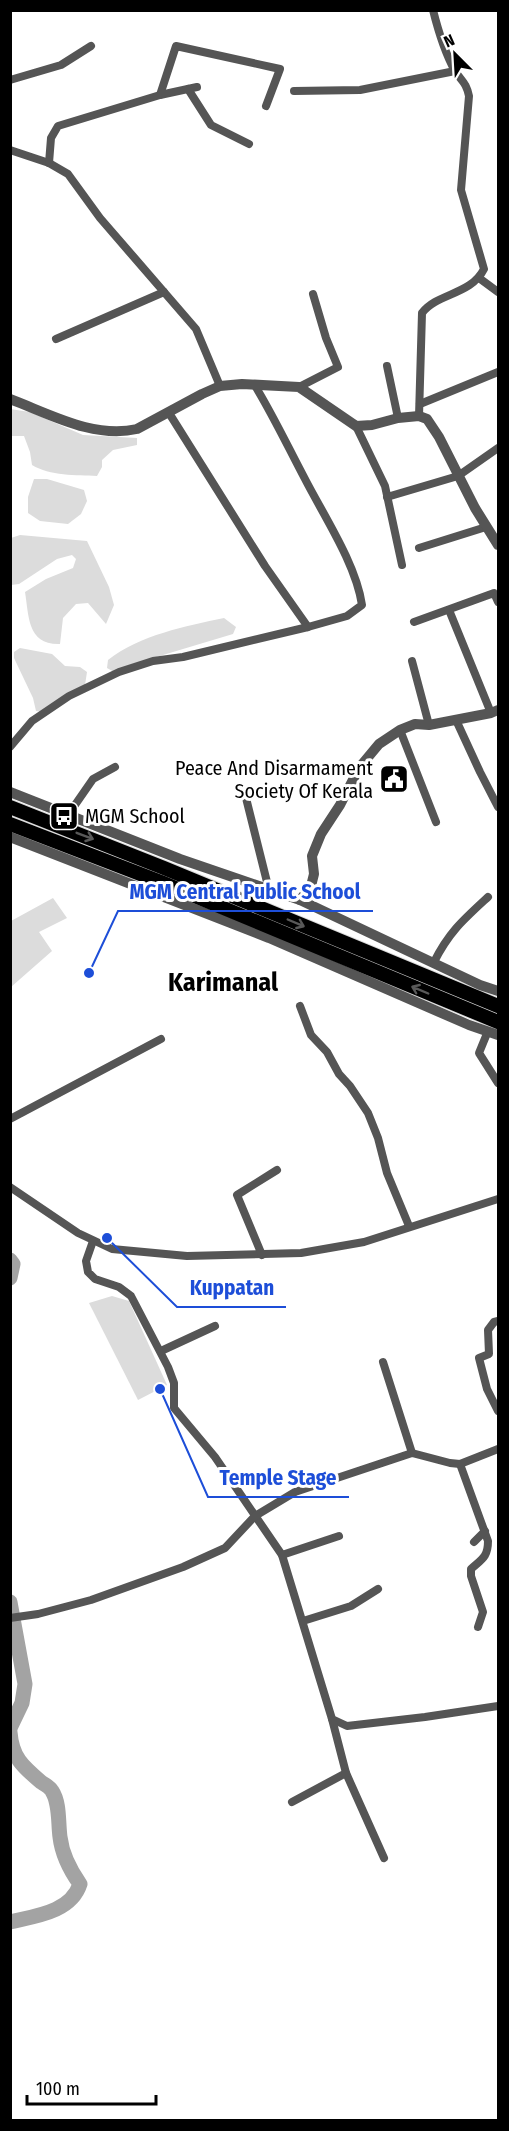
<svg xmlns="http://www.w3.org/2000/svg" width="509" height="2131" font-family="'Fira Sans Condensed',sans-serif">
<rect width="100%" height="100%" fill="#fff"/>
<g fill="#dcdcdc">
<path d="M 10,409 L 30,412 L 83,435 L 137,438 L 137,445 L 113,450 L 102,460 L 102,467 L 97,476 C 76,475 50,476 32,465 L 30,452 L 24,436 L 11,436 Z"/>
<polygon points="34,479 47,479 84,490 87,501 81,514 68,524 40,521 28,513 28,497"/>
<path d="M 20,535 L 87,541 L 109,587 L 114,605 L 106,624 L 88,603 L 76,604 L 63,618 L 60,644 C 27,645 29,616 25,592 L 46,579 L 73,568 L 76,559 L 72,555 L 57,559 L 19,584 L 11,585 L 11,538 Z"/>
<path d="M 224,618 L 236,627 L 233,634 L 143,661 L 114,672 L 107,668 L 108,660 C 140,635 186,626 224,618 Z"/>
<polygon points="20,648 52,654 65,666 80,667 87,672 85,685 44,712 36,711 33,698 14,658 14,652"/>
<polygon points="53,898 67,918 39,932 52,951 11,987 11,921"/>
<polygon points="112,1296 129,1301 167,1385 138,1400 89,1303"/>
</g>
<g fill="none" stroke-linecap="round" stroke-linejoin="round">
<g stroke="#a3a3a3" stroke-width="15">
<polyline points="10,1260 13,1264 10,1278"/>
<polyline points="10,1602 25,1684 22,1703 10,1728"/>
<path d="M 10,1732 C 12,1757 22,1766 41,1782 C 44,1784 50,1787 52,1791 C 60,1803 58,1823 60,1837 C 62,1854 70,1870 80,1884 C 71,1912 36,1916 10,1922"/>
</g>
<g stroke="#dbdbdb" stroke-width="16">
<g id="trunk">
<polyline points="10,807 164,868 498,1006"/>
<polyline points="10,824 161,882 498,1022"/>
</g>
</g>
<g stroke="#555" stroke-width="8">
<polyline points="10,80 61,65 91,46"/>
<polyline points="188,89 211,125 249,144"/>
<polyline points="294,91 360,90 455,71"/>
<polyline points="160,95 176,46 280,69 266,106"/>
<polyline points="10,150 49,163 68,174 100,218 196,329 220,386"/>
<polyline points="49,163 51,138 58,126 160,95 197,87"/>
<polyline points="479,278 498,292"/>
<polyline points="56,339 164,292"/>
<polyline points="387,366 398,418"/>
<polyline points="299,387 338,367 326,338 313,294"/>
<polyline points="420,404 498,372"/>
<polyline points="169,413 265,566 308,627"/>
<path d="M 419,416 L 422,313 C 437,293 471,295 484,269 L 461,190 L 469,96 C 466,82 462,82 455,71 C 445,53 438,30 433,10"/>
<polyline points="356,426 385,486 402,565"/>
<polyline points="387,497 458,476 498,448"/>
<polyline points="419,548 486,527"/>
<polyline points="449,610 491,713"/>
<polyline points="414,622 494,593 498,602"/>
<polyline points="412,661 429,725"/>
<polyline points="456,720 480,772 498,807"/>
<polyline points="400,730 436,822"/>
<path d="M 10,747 L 32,721 L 69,696 L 119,672 L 153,661 L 183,657 L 308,627 L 347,616 L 362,605 C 356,564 324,516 305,479 C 288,447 273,415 254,384"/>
<polyline points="245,794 269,890"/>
<polyline points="68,815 93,779 115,767"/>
<path d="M 434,962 C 449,932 463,920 488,897"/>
<polyline points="300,1006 311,1035 327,1052 339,1074 350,1086 368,1113 378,1138 387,1173 409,1226"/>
<polyline points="488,1031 479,1053 498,1083"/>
<polyline points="10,1119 161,1039"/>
<polyline points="10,1187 78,1233 112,1249 187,1256 301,1253 364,1242 498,1199"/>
<polyline points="93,1241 86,1261 88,1272 95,1279 119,1287 131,1296 168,1367 174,1383 174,1408 215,1457 282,1555 332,1719 347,1726 425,1717 498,1706"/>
<polyline points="262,1255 237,1195 277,1170"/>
<polyline points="498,1321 494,1322 488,1330 489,1354 479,1358 487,1389 498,1411"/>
<polyline points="161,1351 215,1326"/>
<polyline points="383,1362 412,1453"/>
<path d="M 460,1464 L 488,1541 C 488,1557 482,1559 471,1569 L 471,1576 L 483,1612 L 478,1627"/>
<polyline points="474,1542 485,1531"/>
<polyline points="282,1555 339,1536"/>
<polyline points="10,1618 38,1614 91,1600 183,1567 225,1548 255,1516 295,1492 412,1453 450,1463 460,1464 498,1449"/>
<polyline points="303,1621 351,1606 378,1589"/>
<polyline points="332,1719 346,1773 384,1858"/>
<polyline points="292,1802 346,1773"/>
</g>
<g stroke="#555" stroke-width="10">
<path d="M 10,399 C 50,414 94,439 137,429 L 202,394 L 220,386 L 242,384 L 299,387 L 356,426 L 372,425 L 398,418 L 419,416 L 427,419 L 439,437 L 475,508 L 498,545"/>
<polyline points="10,792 180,859 300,900 480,985 498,991"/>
<polyline points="10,837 269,938 469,1025 498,1035"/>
<polyline points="300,900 311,886 314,874 312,856 321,834 340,805 359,768 379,744 400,730 415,724 429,725 491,713 498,710"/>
</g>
<use href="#trunk" stroke="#000" stroke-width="14"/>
</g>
<defs><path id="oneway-shaft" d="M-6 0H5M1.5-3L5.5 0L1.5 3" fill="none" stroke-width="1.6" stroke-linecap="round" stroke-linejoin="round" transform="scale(1.5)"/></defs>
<g stroke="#595959">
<use href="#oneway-shaft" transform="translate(85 836) rotate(21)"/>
<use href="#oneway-shaft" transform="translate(296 923) rotate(23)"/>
<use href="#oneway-shaft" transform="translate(420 990) rotate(-157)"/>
</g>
<defs>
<g id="civic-square" transform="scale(1.5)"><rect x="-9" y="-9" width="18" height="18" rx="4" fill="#000" stroke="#fff"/><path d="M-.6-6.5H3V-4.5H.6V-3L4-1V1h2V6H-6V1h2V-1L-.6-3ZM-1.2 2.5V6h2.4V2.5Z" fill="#fff"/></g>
<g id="bus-square" transform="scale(1.5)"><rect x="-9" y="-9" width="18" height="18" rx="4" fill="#000" stroke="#fff"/><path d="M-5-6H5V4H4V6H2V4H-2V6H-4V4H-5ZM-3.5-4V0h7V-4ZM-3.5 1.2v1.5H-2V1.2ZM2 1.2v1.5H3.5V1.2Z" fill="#fff"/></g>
</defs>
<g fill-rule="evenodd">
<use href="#civic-square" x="394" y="779"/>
<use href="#bus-square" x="64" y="816"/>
</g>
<g text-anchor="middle" stroke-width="6" stroke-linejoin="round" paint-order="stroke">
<g font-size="20" fill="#000" stroke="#fff" text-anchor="end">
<text x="373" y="775">Peace And Disarmament<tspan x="373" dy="23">Society Of Kerala</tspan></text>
<text x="85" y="823" text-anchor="start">MGM School</text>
</g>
<g font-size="26" font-weight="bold" fill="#000" stroke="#fff">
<text x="223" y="991">Karimanal</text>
</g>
</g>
<path fill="none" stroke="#1d4ed8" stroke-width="2" d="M89 973L118 911H373M107 1238L177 1307H286M160 1389L208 1497H349"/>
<g fill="#1d4ed8" stroke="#fff" stroke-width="2">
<circle cx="89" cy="973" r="6"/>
<circle cx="107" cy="1238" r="6"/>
<circle cx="160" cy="1389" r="6"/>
</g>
<g font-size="21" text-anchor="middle" font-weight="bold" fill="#1d4ed8" stroke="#fff" stroke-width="6" stroke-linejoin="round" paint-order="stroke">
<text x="245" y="899">MGM Central Public School</text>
<text x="232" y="1295">Kuppatan</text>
<text x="278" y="1485">Temple Stage</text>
</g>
<rect width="509" height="2131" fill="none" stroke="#000000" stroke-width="24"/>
<g transform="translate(455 54) rotate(336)" stroke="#ffffff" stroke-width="4.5" paint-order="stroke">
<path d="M0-4.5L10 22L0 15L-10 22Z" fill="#000000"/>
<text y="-9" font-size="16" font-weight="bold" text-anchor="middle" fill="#000000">N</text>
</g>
<path d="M27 2095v9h129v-9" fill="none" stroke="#000000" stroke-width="3"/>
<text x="36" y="2095" font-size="18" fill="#000000" stroke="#ffffff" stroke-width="4.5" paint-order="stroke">100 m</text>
</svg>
